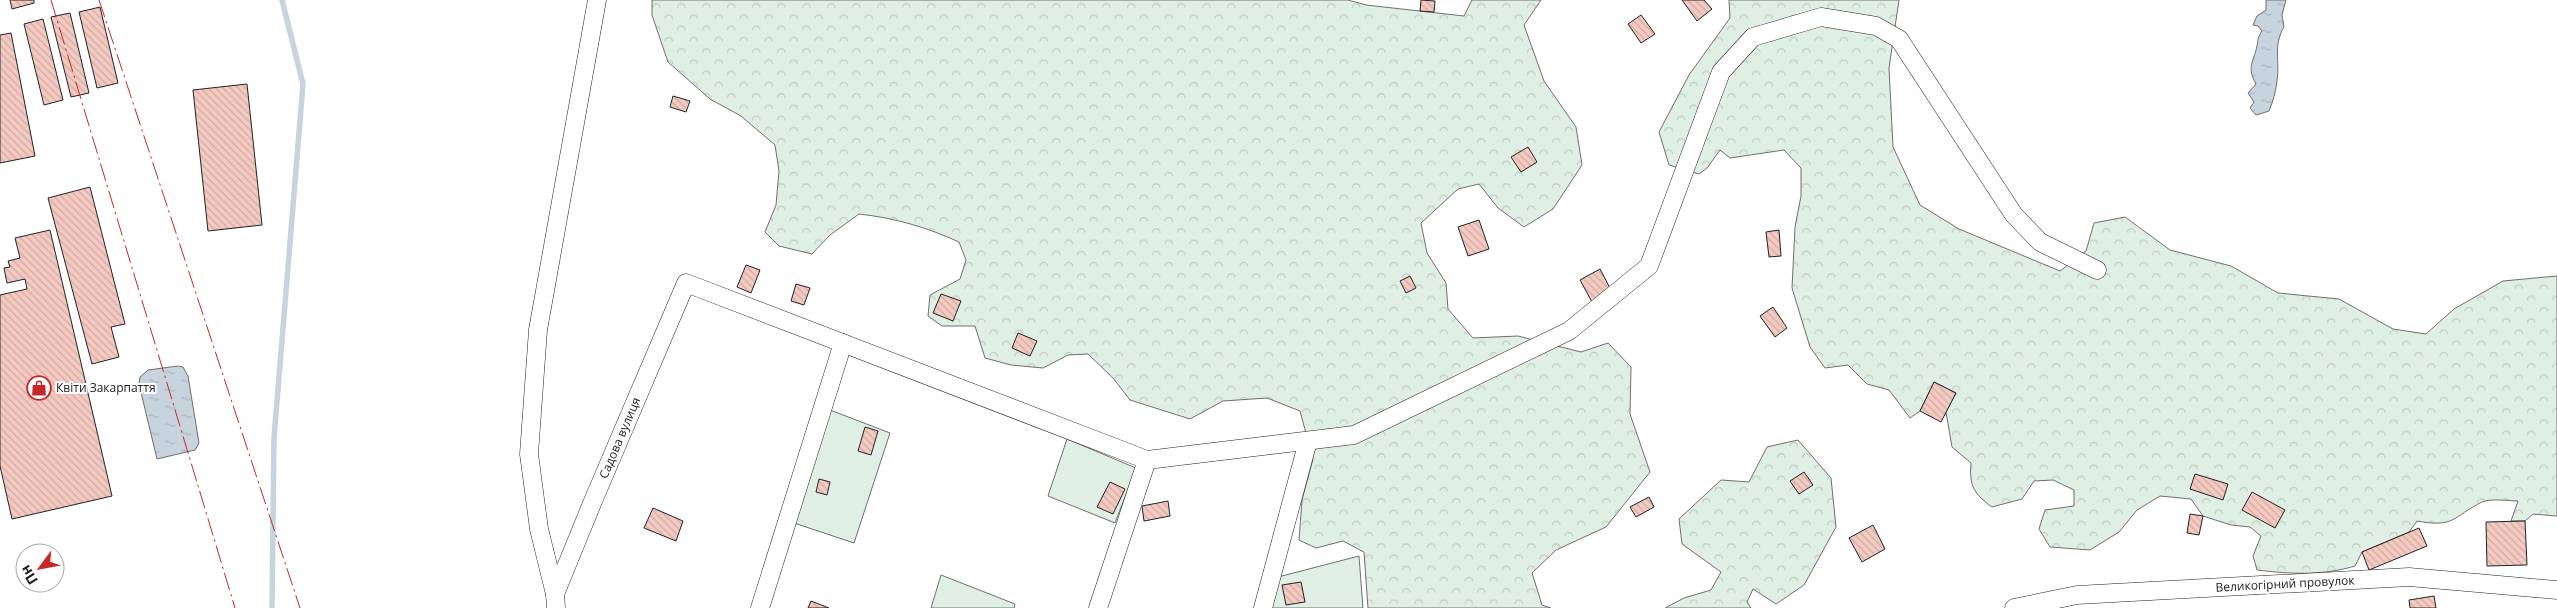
<svg xmlns="http://www.w3.org/2000/svg" width="2557" height="608" font-family="'Open Sans',sans-serif">
<defs>
<pattern id="forest-crowns" width="20" height="18" patternUnits="userSpaceOnUse" patternTransform="scale(1.25)"><rect width="20" height="18" fill="#e0efe3"/><path d="M2 6a3 3 0 1 1 6 0M12 15a3 3 0 1 1 6 0" fill="none" stroke="#c0cdc2"/></pattern>
<pattern id="water-ripples" width="26" height="14" patternUnits="userSpaceOnUse" patternTransform="scale(1.25)"><rect width="26" height="14" fill="#c7d3dd"/><path d="M2 4q2-2 4 0t4 0M15 11q2-2 4 0t4 0" fill="none" stroke="#abb5bd"/></pattern>
<pattern id="building-back-hatch" width="6" height="6" patternUnits="userSpaceOnUse" patternTransform="scale(1.25)"><rect width="6" height="6" fill="#f3c9c0"/><path d="M-1 5l2 2M0 0l6 6M5-1l2 2" fill="none" stroke="#d0aca5"/></pattern>
</defs>
<rect width="100%" height="100%" fill="#fff"/>
<g fill="#e0efe3" stroke="#6f6f6f">
<polygon points="830,410 890,433 854,543 794,523"/>
<polygon points="1067,439 1136,468 1115,523 1048,496"/>
<polygon points="1359,556 1363,608 1269,608 1278,577"/>
<polygon points="941,575 1015,604 1014,608 931,608"/>
</g>
<g fill="url(#forest-crowns)" stroke="#6f6f6f">
<path d="M 652,0 L 1348,0 L 1366,5 L 1464,16 L 1472,0 L 1541,0 L 1524,25 L 1544,81 L 1576,127 L 1582,165 L 1553,209 L 1524,227 L 1498,208 L 1479,184 L 1458,189 L 1421,223 L 1427,253 L 1446,283 L 1448,309 L 1473,338 L 1518,336 L 1581,352 L 1608,343 L 1631,367 L 1630,414 L 1650,472 L 1606,527 L 1556,550 L 1532,573 L 1542,605 L 1551,608 L 1368,608 L 1364,552 L 1343,541 L 1316,548 L 1299,540 L 1302,500 L 1313,459 L 1300,411 L 1267,398 L 1223,401 L 1190,419 L 1130,400 L 1113,378 L 1088,354 L 1068,355 L 1043,368 L 1011,365 L 985,358 L 975,326 L 942,326 L 928,316 L 930,295 L 960,279 L 966,260 L 959,242 C 926,227 895,218 859,214 L 830,235 L 812,254 L 779,246 L 765,232 L 776,205 L 779,171 L 775,145 L 741,116 L 710,99 L 668,62 L 652,15 Z"/>
<path d="M 1729,0 L 1899,0 L 1889,68 L 1893,147 L 1920,205 L 1959,229 L 2060,271 L 2086,251 L 2094,223 L 2125,217 L 2170,250 L 2231,266 L 2278,293 L 2339,299 L 2393,329 L 2426,334 L 2454,309 L 2503,281 L 2557,276 L 2557,516 L 2533,514 L 2525,521 L 2511,521 L 2518,501 C 2508,501 2491,498 2482,502 C 2452,517 2455,528 2417,521 L 2409,532 L 2362,552 L 2355,566 C 2321,576 2291,574 2257,570 L 2253,556 L 2261,536 L 2250,527 L 2231,525 L 2203,516 L 2191,499 L 2160,496 L 2137,510 L 2119,532 L 2090,550 L 2050,547 L 2039,529 L 2045,510 L 2074,506 L 2074,490 L 2053,480 L 2034,481 L 2022,499 L 1992,507 C 1974,494 1969,486 1971,463 L 1952,447 L 1946,412 L 1956,393 L 1934,382 L 1920,411 L 1910,418 L 1889,390 L 1867,384 L 1848,365 L 1825,368 L 1810,347 L 1792,288 L 1795,227 L 1801,196 L 1801,168 L 1784,150 L 1730,158 L 1720,150 L 1707,168 L 1699,174 L 1669,165 L 1659,132 L 1689,75 L 1730,18 Z"/>
<polygon points="1798,440 1831,478 1836,527 1804,585 1776,604 1753,589 1747,602 1751,608 1665,608 1684,598 1711,590 1721,572 1682,544 1679,519 1721,480 1749,482 1767,447"/>
</g>
<g fill="url(#water-ripples)" stroke="#6f6f6f">
<path d="M 2266,0 L 2286,0 L 2282,15 L 2284,27 C 2273,45 2280,61 2277,81 C 2276,90 2273,102 2269,111 L 2256,115 L 2250,108 L 2254,102 L 2248,93 L 2256,84 C 2246,67 2254,61 2257,46 C 2258,39 2258,37 2262,31 L 2258,26 L 2253,25 L 2257,16 L 2266,10 Z"/>
<polygon points="178,366 183,367 188,376 199,443 195,450 157,459 139,384 140,377 148,370"/>
</g>
<g fill="none" stroke-linecap="round" stroke-linejoin="round">
<polyline stroke="#c7d3dd" stroke-width="5.5" points="272,608 274,438 303,84 282,0"/>
</g>
<g fill="url(#building-back-hatch)" stroke="#222">
<polygon points="10,0 34,0 34,3 12,9"/>
<polygon points="1421,0 1435,1 1434,12 1420,11"/>
<polygon points="1682,0 1704,0 1712,9 1697,21"/>
<polygon points="100,7 118,83 97,88 79,12"/>
<polygon points="70,13 89,93 71,97 51,17"/>
<polygon points="1641,15 1655,34 1641,43 1628,24"/>
<polygon points="43,19 63,100 44,105 24,24"/>
<polygon points="11,33 35,156 0,163 0,35"/>
<polygon points="247,84 262,225 208,231 193,90"/>
<polygon points="673,96 690,101 686,112 670,107"/>
<polygon points="1528,147 1537,162 1521,172 1511,157"/>
<polygon points="90,187 125,324 111,327 119,357 92,364 48,198"/>
<polygon points="1479,220 1489,249 1468,256 1458,227"/>
<polygon points="50,230 112,496 12,519 0,466 0,295 27,289 25,279 7,283 4,268 10,267 8,261 20,258 15,238"/>
<polygon points="1779,230 1781,256 1769,257 1766,232"/>
<polygon points="746,265 760,270 751,293 737,287"/>
<polygon points="1600,269 1612,292 1592,302 1580,280"/>
<polygon points="1410,276 1416,288 1406,293 1400,281"/>
<polygon points="796,284 810,288 804,305 791,301"/>
<polygon points="941,294 961,301 953,321 933,313"/>
<polygon points="1773,307 1787,328 1775,337 1760,316"/>
<polygon points="1018,333 1037,341 1030,356 1012,348"/>
<polygon points="1934,382 1956,393 1941,422 1920,411"/>
<polygon points="865,427 878,431 871,455 858,451"/>
<polygon points="1804,472 1813,485 1799,494 1790,481"/>
<polygon points="2195,474 2228,484 2223,500 2190,489"/>
<polygon points="819,479 830,482 827,495 816,492"/>
<polygon points="1110,482 1125,489 1113,514 1097,507"/>
<polygon points="2252,492 2285,510 2275,528 2242,510"/>
<polygon points="1649,497 1654,507 1636,517 1630,507"/>
<polygon points="1168,501 1170,516 1144,521 1142,506"/>
<polygon points="653,508 683,521 676,541 644,528"/>
<polygon points="2190,514 2203,516 2199,535 2187,533"/>
<polygon points="2525,521 2527,565 2487,566 2486,522"/>
<polygon points="1873,525 1885,549 1862,562 1849,538"/>
<polygon points="2419,528 2427,546 2369,570 2362,552"/>
<polygon points="1301,582 1305,602 1286,605 1282,585"/>
<polygon points="2434,596 2436,608 2410,608 2409,600"/>
<polygon points="811,601 829,608 808,608"/>
</g>
<g fill="none" stroke-linecap="round" stroke-linejoin="round">
<g stroke="#222" stroke-width="19">
<g id="minor">
<polyline points="555,594 593,501 686,283 1147,460 1354,435 1569,331 1649,266 1721,72 1753,37 1821,17 1876,26 1899,39 2014,215 2040,242 2097,270"/>
<polyline points="556,608 555,594 539,529 529,454 538,330 597,0"/>
<polyline points="760,608 843,343"/>
<polyline points="1098,608 1147,460"/>
<polyline points="1263,608 1308,441"/>
<polyline points="2014,608 2077,595 2409,577 2557,590"/>
</g>
</g>
<use href="#minor" stroke="#fff" stroke-width="18"/>
<g stroke="#c62828" stroke-width="1" stroke-dasharray="18 4 2.5 4" stroke-linecap="butt">
<polyline points="51,0 235,608"/>
<polyline points="99,0 300,608"/>
</g>
</g>
<defs>
<g id="shop-ring" transform="scale(1.25)"><circle r="9.5" fill="#fff" stroke="#c62828" stroke-width="1.5"/><path d="M-5-2.5h2.3a2.7 3.5 0 0 1 5.4 0H5L5.5 6h-11ZM-1.5-2.5h3a1.5 2.3 0 0 0-3 0Z" fill="#c62828"/></g>
</defs>
<g fill-rule="evenodd">
<use href="#shop-ring" x="39" y="388"/>
</g>
<g text-anchor="middle" stroke-width="4" stroke-linejoin="round" paint-order="stroke">
<g font-size="12" fill="#222" stroke="#fff" text-anchor="start">
<text x="56" y="392">Квіти Закарпаття</text>
</g>
<g font-size="12" fill="#222" stroke="#fff">
<text transform="translate(620 438) rotate(-67)" y="4">Садова вулиця</text>
<text transform="translate(2285 584) rotate(-3)" y="4">Великогірний провулок</text>
</g>
</g>
<g transform="translate(40 568) rotate(238)"><circle r="24" fill="#ffffff" stroke="#a7a7a7"/>
<path d="M0-4L9 19L0 12L-9 19Z" fill="#c62828"/>
<text y="-8" font-size="14" font-weight="bold" text-anchor="middle" fill="#222222">Пн</text>
</g>
</svg>
